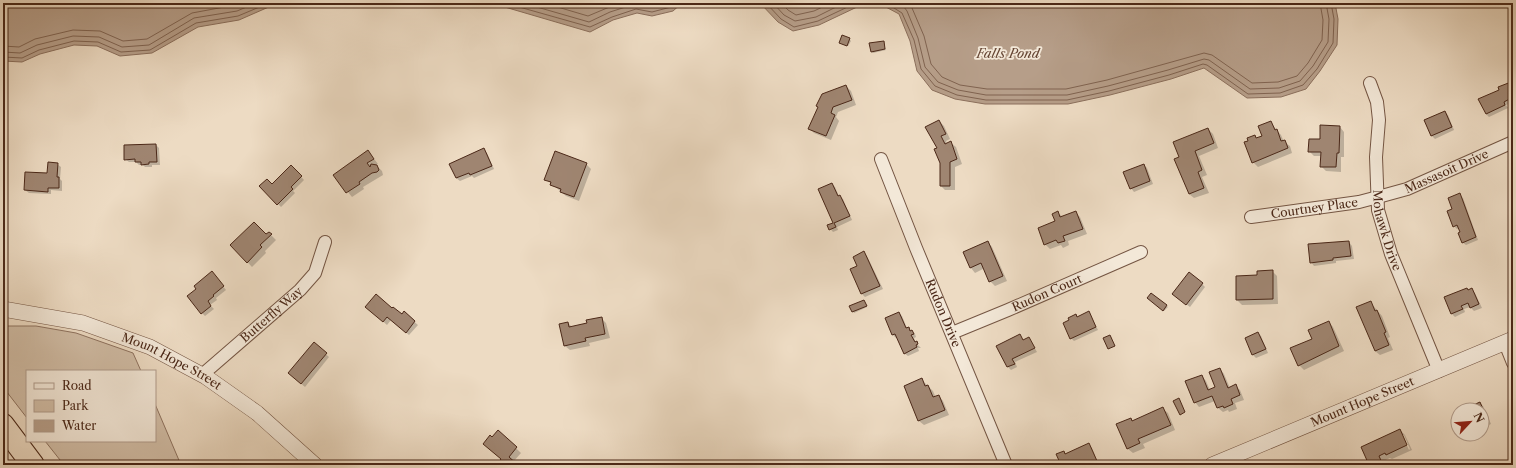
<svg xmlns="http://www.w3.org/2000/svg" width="1516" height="468" font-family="'Libre Caslon Text',serif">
<rect width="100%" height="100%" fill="#eddbc3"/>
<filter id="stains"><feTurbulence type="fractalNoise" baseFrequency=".005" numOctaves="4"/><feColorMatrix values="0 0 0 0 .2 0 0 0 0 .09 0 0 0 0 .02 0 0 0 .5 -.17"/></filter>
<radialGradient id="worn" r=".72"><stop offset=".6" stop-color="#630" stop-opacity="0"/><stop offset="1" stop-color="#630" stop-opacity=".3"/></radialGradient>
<g fill="#d1bda6" stroke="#8e725f">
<polygon points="3,326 36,326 76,333 133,353 141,371 27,371 27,418 3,387"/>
<polygon points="155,404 181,465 64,465 45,441 155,441"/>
</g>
<g fill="#b69e89" stroke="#8b6f5c">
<polygon points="3,3 284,3 271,6 239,20 198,27 152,53 120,56 97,46 74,45 40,54 22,62 3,61"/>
<polygon points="491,3 682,3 673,11 652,16 637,13 613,20 590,32"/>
<polygon points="760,3 1335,3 1338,19 1337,45 1320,71 1306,89 1281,97 1247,98 1204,68 1171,79 1110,95 1068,104 985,104 955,99 932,90 917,71 910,41 899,14 884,6 857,7 819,25 793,31 778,22"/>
</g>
<g fill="#0003" fill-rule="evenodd">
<polygon points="849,39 851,41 848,46 842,44"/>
<polygon points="883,42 886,50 873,53 872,52 871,44"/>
<polygon points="1510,83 1513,85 1513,102 1506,105 1508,108 1489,117 1486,114 1500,90"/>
<polygon points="846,86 851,91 856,105 838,112 836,117 839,121 831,140 814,133 810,129"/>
<polygon points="1445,112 1448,115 1454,130 1435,139 1432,136 1425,121"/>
<polygon points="939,121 944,126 950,139 946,141 947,144 951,143 956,147 962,164 955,167 955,190 945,190 940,185 941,163 938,149"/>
<polygon points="1270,122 1281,135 1284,142 1290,146 1292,153 1258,167 1253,162 1257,139 1264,136"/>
<polygon points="1340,127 1344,132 1344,157 1341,157 1341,172 1326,171 1321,166 1322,156 1314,156 1309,151 1321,140"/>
<polygon points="1208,129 1213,134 1218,148 1199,156 1207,175 1202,177 1209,193 1194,198 1189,194 1180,157"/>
<polygon points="156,145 159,148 160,165 152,165 152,167 145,167 143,165 139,165 136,162 129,162 125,159"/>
<polygon points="484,150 487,153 494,169 474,178 472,176 460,181 456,178"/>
<polygon points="368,151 378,164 376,165 382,171 383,175 363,187 364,189 352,197 334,175"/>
<polygon points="57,164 61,167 60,179 62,181 62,191 51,190 51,194 29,193 25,190 48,174"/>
<polygon points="586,164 591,169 579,201 566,196 546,179"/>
<polygon points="1144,165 1147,168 1153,184 1134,192 1131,188"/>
<polygon points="291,166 304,180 293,191 295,193 281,207 260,186 272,185"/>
<polygon points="832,184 835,187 839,196 843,199 852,220 837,227 838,230 833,232 828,226 834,223 820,189"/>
<polygon points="1459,195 1463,198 1478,240 1466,245 1462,242 1460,228 1457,229 1454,226 1453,210"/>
<polygon points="1075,212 1080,217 1087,234 1068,241 1069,245 1063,248 1061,245 1050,249 1045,244 1056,221 1058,213 1063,217"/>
<polygon points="269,233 276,240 265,251 266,253 252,267 231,245 266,236"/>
<polygon points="988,242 992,247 1007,281 995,286 990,281 985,268 975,273 971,268 964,252"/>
<polygon points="1349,242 1352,246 1354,259 1336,261 1336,263 1314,266 1311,262"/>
<polygon points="864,253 867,256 883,289 865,297 862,294 851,270 858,266"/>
<polygon points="1272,271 1277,276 1278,304 1242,305 1237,300 1258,276"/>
<polygon points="215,276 226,290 216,298 217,300 210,305 214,309 205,316 202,313"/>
<polygon points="1202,284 1205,287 1190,307 1176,297"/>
<polygon points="1472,290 1475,293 1482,308 1474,311 1470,307 1464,309 1465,312 1455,317 1452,314 1445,298"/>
<polygon points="1151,294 1168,307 1164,311 1148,298"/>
<polygon points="865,302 867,307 854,313 853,311"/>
<polygon points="1370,302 1382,316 1390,337 1388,338 1393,350 1380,355 1375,351"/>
<polygon points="370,310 392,310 402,315 404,313 418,325 409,335 391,320 387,325"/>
<polygon points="899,313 902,316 907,328 908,328 915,334 916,337 914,338 916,343 921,348 918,348 919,351 908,356 904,353 898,337 896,338 893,335"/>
<polygon points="1088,313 1091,316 1098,330 1074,341 1071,338 1076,315 1078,318"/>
<polygon points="601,318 606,323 610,338 589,343 590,346 570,350 565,346 568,323 572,327 588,324"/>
<polygon points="1329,322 1333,327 1344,351 1304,370 1299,365 1313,339"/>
<polygon points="1258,333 1261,336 1268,353 1256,358 1253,355 1246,338"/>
<polygon points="1020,335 1024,341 1029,338 1037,352 1015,362 1017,367 1011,370 1008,367"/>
<polygon points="314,344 329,357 305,387 292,376"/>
<polygon points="1220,369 1224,374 1230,388 1235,386 1240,390 1244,400 1235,403 1237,409 1229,412 1228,410 1223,412 1218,408 1215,401 1199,407 1195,402 1202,376 1206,381 1210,390 1216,388"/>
<polygon points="922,380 933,391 936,398 939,396 943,401 949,415 924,425 919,421 905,387"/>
<polygon points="1480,403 1483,406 1491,424 1482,428 1482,410 1464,410"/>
<polygon points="1163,409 1168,413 1175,430 1143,444 1145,448 1133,453 1128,449 1131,419 1133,421"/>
<polygon points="1458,413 1458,421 1455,414"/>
<path d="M 1400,430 L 1405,435 L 1412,450 L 1392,459 L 1390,458 L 1383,461 L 1385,465 L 1370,465 ZM 1402,435 L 1404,435 L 1410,449 L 1409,450 Z"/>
<polygon points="499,432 521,453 513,462 517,465 497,465 502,460 489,448 492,439"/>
<polygon points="1089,445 1092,448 1099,465 1062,465 1064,452 1066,454"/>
<polygon points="984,462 987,465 977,465"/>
</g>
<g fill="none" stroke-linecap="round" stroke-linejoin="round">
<g stroke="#806350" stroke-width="1">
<polyline points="505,3 590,27 612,17 636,9 652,12 671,7 675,3"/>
<polyline points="523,3 589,22 610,12 635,4 652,7 667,3"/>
<polyline points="544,3 588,16 619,3"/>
<polyline points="766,3 781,19 794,27 818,21 856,3"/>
<polyline points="773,3 784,15 795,21 816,17 844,3"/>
<polyline points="781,3 788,10 796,15 814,11 831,3"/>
<polyline points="886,3 902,13 914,40 921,69 935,86 957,95 986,100 1067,100 1109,91 1169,75 1203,64 1207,65 1248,94 1280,93 1303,85 1317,69 1333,43 1334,19 1331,3"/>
<polyline points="897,3 904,7 907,11 918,38 925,67 938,82 958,90 986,95 1067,95 1108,86 1168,70 1204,59 1209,60 1250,89 1279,88 1300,81 1313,66 1328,42 1329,19 1326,3"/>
<polyline points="908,3 912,8 924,36 931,64 942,77 960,85 987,89 1066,89 1107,80 1204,53 1212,55 1252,83 1278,82 1297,76 1308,63 1322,40 1323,20 1320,3"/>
<polyline points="3,46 19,47 35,39 73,30 100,31 123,41 147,39 192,13 235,5 240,3"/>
<polyline points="3,52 20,53 37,45 73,36 99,37 122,47 149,45 194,18 237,11 256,3"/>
<polyline points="3,57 22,58 39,50 74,41 98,42 121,52 150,50 196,23 238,16 269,3"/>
</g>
</g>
<g fill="#9f8571" stroke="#4b2818">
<polygon points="842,35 850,38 847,46 839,43"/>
<polygon points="884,41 885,49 871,52 869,43"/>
<polygon points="1511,82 1513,87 1513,97 1504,102 1505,105 1486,114 1478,99 1499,90 1498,87"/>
<polygon points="846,85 852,100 833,107 831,113 835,115 826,136 808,129 818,107 816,106 822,94"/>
<polygon points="1445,111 1452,127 1431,136 1424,120"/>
<polygon points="939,120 946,134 941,136 945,144 951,141 957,159 950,162 950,186 940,186 940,163 934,149 937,148 925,127"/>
<polygon points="1271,121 1275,130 1277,129 1281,141 1285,140 1288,148 1252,163 1244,142 1248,141 1247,138 1255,135 1256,138 1262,136 1258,126"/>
<polygon points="1320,125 1340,126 1339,153 1337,153 1336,167 1320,167 1321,152 1308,152 1309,139 1320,139"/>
<polygon points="1208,128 1214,143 1195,151 1202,170 1198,172 1204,188 1189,194 1174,159 1179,157 1173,142"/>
<polygon points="156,144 157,162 149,162 149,164 141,165 141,162 135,162 135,159 124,160 124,145"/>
<polygon points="484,148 492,166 470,175 469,173 456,178 449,164"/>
<polygon points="368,150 374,159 367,163 370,167 371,164 377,165 379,170 377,172 372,173 359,182 360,184 346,193 333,175"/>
<polygon points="555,151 587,163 574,197 560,192 561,189 550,185 551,182 544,180"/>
<polygon points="48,162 58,163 57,177 59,177 59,188 48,188 48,192 24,190 25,172 47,173"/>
<polygon points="1144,164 1150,181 1130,189 1123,172"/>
<polygon points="291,165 302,176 291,187 293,189 277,205 259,186 267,179 272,184"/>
<polygon points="832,183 838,196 840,195 850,216 834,223 836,227 829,230 827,225 833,223 818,189"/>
<polygon points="1460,193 1476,237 1462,243 1458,233 1460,232 1457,225 1453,227 1447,211 1452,209 1448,198"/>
<polygon points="1058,211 1060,217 1076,211 1083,229 1063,236 1065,241 1058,243 1056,240 1044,245 1038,228 1055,221 1052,214"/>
<polygon points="254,222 266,234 269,232 272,234 260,245 262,247 247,263 230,245"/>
<polygon points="988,241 1003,276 989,282 981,263 970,268 963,252"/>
<polygon points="1349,241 1351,256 1333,258 1333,260 1310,263 1308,244"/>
<polygon points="864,251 880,286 861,294 850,269 857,266 853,257"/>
<polygon points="1273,270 1273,299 1236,300 1236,276 1257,275 1257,271"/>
<polygon points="212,271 224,286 213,295 214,296 208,301 211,306 201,314 187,296 196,289 194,286"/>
<polygon points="1189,272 1203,283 1186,305 1172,294"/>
<polygon points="1467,288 1468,290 1472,288 1479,304 1470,308 1468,303 1461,306 1463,309 1451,314 1444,297"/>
<polygon points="1151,293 1167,305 1163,311 1147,298"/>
<polygon points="376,294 392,308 393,307 402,314 404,311 415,321 406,333 387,317 383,322 365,307"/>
<polygon points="864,300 867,306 852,312 849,306"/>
<polygon points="1371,301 1375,311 1377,310 1386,332 1384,333 1389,345 1375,351 1356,307"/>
<polygon points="1089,311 1096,327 1070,339 1063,323 1069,320 1068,318 1076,314 1077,317"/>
<polygon points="899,312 906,328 909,327 910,331 912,330 914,334 911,335 915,342 917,341 918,344 916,345 917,347 904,354 895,334 892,335 885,318"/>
<polygon points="602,317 605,334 585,338 586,341 564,346 559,324 568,322 569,327 587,323 586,320"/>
<polygon points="1329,321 1339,346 1298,366 1290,348 1312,339 1308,330"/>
<polygon points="1258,332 1266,349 1252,355 1245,338"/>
<polygon points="1020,334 1023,340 1029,337 1035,348 1012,359 1015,364 1007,367 996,346"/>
<polygon points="1110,335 1115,346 1108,349 1103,338"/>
<polygon points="314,342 327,353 301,384 288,373"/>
<polygon points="1220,368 1228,388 1236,384 1240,395 1231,399 1233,404 1224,408 1223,406 1217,408 1212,396 1194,403 1185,381 1202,375 1208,390 1215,387 1209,372"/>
<polygon points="922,378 925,386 928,385 933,397 939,395 945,410 918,421 904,386"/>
<polygon points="1179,398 1185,412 1180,415 1173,401"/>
<polygon points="1480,402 1488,421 1482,424 1482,410 1462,410"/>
<polygon points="1163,407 1171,425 1138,439 1140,443 1127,449 1116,424 1131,418 1132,421"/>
<polygon points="1400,429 1407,445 1386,455 1385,453 1379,456 1383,465 1369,465 1361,447"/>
<polygon points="498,430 517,447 509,457 518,465 496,465 501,459 483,444 490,435 492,437"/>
<polygon points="1089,443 1097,461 1089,465 1061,465 1056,454 1064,451 1065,454"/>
</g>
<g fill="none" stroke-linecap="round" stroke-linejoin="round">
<g stroke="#745543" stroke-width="14">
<g id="minor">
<path id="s1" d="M 1370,83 L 1377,102 L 1379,120 L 1376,157 L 1378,210 L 1391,254 L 1439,371"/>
<path id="s2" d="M 881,159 L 916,248 L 1006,465"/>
<path id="s3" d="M 1251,217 L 1359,202 L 1378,197 L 1407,189 L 1513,142"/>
<path id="s4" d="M 952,333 L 1008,310 L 1141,252"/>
<polyline points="1505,343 1513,363"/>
<path id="s5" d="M 202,375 L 300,290 L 315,273 L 325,242"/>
</g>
</g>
<g stroke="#745543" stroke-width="16">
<g id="tertiary">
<path id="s6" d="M 3,309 L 83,323 L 150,347 L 206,377 L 257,413 L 315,465"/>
<path id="s7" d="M 1212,465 L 1513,339"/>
</g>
</g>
<g stroke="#4b2818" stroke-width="24">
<polyline id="motorway" points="3,425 33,465"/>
</g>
<use href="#minor" stroke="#f3e8d8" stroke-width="12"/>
<use href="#tertiary" stroke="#f3e8d8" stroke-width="15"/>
<use href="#motorway" stroke="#eddbc3" stroke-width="22"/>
</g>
<g text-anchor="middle" stroke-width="3.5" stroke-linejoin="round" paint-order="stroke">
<g font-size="12" fill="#4b2818" stroke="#f3e8d8">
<text dy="4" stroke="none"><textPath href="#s3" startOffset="202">Massasoit Drive</textPath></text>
<text dy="4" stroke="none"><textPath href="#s3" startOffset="64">Courtney Place</textPath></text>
<text dy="4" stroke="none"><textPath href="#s1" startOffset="150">Mohawk Drive</textPath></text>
<text dy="4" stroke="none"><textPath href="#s4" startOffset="103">Rudon Court</textPath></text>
<text dy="4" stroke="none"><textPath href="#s2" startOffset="166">Rudon Drive</textPath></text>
<text dy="4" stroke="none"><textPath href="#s5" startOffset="92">Butterfly Way</textPath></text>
<text dy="4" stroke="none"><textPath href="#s6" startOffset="178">Mount Hope Street</textPath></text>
<text dy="4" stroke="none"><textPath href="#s7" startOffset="163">Mount Hope Street</textPath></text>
</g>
<g font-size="13" font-style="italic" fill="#664634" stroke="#f3e8d8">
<text x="1008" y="58">Falls Pond</text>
</g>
</g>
<rect width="1516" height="468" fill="none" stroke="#eddbc3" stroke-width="16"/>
<rect x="4" y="4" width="1508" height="460" fill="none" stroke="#4b2818" stroke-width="2"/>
<rect x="8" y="8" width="1500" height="452" fill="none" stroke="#4b2818"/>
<rect x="26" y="370" width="130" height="72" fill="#f3e8d8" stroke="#b09b8b"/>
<rect x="34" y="383" width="20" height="6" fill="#f3e8d8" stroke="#b09b8b"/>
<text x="62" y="390" font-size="12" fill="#4b2818">Road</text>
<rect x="34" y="400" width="20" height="12" fill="#d1bda6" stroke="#b09b8b"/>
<text x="62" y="410" font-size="12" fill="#4b2818">Park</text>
<rect x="34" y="420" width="20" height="12" fill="#b69e89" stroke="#b09b8b"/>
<text x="62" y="430" font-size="12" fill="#4b2818">Water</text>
<g transform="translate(1470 422) rotate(64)"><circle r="19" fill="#f3e8d8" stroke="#b09b8b"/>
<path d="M0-3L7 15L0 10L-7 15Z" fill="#8f2418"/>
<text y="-6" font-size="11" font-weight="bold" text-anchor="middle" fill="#4b2818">N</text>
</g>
<rect width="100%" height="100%" filter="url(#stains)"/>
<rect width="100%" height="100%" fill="url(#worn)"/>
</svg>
